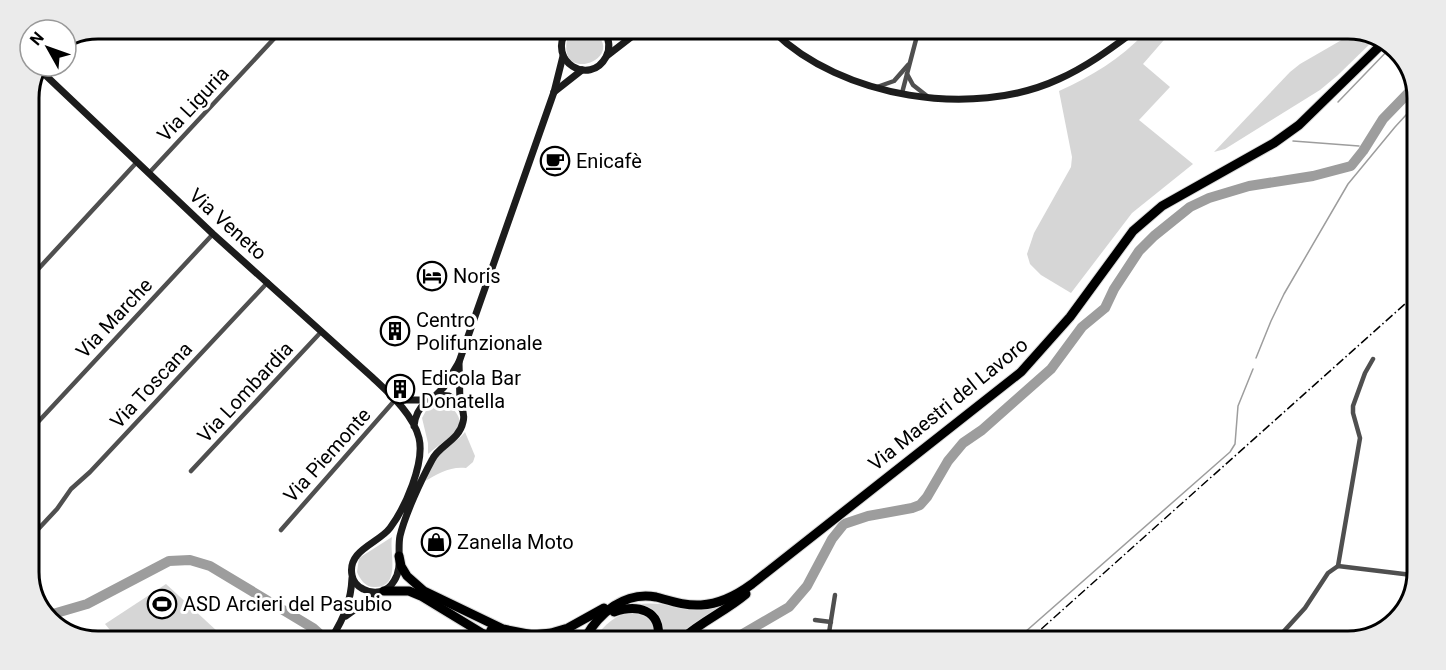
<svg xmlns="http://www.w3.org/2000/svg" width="1446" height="670" font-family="Roboto,sans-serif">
<rect width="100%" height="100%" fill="#fff"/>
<g fill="#d6d6d6">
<path d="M 576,31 L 593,31 C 629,58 558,85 567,40 Z"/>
<path d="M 1145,33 L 1170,33 L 1143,64 L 1170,87 L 1139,120 L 1193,164 L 1132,213 L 1071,293 L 1041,275 L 1030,264 L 1027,254 L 1034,233 L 1071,167 L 1072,157 L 1059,91 C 1091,77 1121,58 1145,33 Z"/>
<polygon points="1352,34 1375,34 1378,36 1338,75 1320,90 1225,149 1214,152 1290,72 1300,64"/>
<path d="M 440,402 C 453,405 468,421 454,433 C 446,441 437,446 428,454 L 428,443 L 422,418 L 428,407 Z"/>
<path d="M 465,432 L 475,456 L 473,462 L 466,468 C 450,466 438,474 425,481 C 429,472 432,463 439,455 C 447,446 458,441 465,432 Z"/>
<path d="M 392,537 C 389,553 402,588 374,587 C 365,587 360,579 357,572 L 359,558 Z"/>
<polygon points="166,584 217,631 212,637 115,636 105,624"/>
<path d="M 733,601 L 678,639 L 661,639 L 647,607 L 638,604 C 675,600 695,618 733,601 Z"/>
<path d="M 632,612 L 650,618 L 655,626 L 655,639 L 595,638 C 605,624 615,615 632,612 Z"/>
</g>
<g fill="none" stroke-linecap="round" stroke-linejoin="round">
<g stroke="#9d9d9d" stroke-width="1.5">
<polyline points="1338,102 1391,47"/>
<polyline points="1293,141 1359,146"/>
<polyline points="1256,358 1271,321 1284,294 1348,184 1395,127 1417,103"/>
<polyline points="1016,640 1230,452 1235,444 1238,406 1253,369"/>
</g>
<g stroke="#9d9d9d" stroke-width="10">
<polyline points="46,616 87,604 169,561 190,560 210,566 313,628 323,637"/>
<polyline points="734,639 789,607 807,586 832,539 844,524 868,516 912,508 920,505 927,497 948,461 963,443 982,430 1051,369 1082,327 1105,308 1114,289 1139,251 1154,236 1190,207 1209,198 1249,186 1313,176 1351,166 1363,151 1383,119 1415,86"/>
</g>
<g stroke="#dbdbdb" stroke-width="11">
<g id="highway">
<polyline points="399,556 401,566 407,576 424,591 503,629 533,635 551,633 568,628 604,608"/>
<polyline points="384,591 409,591 421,596 490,638"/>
<path d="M 614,612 C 636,604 662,609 658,639"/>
<polyline points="491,630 507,638"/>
<path d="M 585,638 C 599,613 625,591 656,597 C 671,601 685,606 701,605 C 720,604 737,595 752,584 L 1021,372 L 1070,317 L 1133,231 L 1162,206 L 1274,143 L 1299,125 L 1384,42"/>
<path d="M 682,639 C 702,621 726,611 746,594"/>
</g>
</g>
<g stroke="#4f4f4f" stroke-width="4.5">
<polyline points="907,74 913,85 927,96"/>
<polyline points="877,87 894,81 908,65"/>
<polyline points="902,93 918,32"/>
<polyline points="149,173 283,29"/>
<polyline points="29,279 137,162"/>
<polyline points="38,422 213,234"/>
<polyline points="191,471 321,332"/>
<polyline points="281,530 395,400"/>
<polyline points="29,539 57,509 71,489 90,472 268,282"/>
<polyline points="1338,566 1360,438 1353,413 1353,406 1365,373 1373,359"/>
<polyline points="815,620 831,622"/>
<polyline points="828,639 835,595"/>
<polyline points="1275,641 1305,608 1328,573 1338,566 1412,575"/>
</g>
<g stroke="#1c1c1c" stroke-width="7">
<path d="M 567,30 C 546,61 590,87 606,57 C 611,48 609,39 604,31"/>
<polyline points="604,31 621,35 633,34"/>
<path d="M 773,31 C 841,98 973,119 1059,79 C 1086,67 1109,50 1132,33"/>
<polyline points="608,55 639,31"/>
<path d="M 40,70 L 213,234 L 372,377 C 390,394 413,414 419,438 C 425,463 405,508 390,528 C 379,543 347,550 352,575 C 353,581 357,586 363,589 C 374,595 387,593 394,581 C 403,568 397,551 400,536 C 405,515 421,480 432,460 C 439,445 459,441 463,422 C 466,411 459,402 449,396 C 430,393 416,407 414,426"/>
<polyline points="554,92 582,70"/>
<polyline points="459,362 460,404"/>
<polyline points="435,396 444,387 459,362 554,92 563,56"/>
<polyline points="395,400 428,400"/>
<polyline points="346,616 378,593"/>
<path d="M 332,637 C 344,618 351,601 352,578"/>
</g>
<use href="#highway" stroke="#000" stroke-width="9"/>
<polyline stroke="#000" stroke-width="1.5" stroke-dasharray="9 3 1.5 3" stroke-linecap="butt" points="1029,640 1415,295"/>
</g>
<defs>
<g id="cafe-ring" transform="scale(1.5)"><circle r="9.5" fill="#fff" stroke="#000" stroke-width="1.5"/><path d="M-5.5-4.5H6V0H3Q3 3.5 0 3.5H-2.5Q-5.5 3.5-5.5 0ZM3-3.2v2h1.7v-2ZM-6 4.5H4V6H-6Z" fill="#000"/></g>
<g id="hotel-ring" transform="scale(1.5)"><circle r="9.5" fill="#fff" stroke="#000" stroke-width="1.5"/><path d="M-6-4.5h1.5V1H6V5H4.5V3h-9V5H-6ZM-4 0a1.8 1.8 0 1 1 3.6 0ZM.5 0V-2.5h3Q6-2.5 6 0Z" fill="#000"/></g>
<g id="building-ring" transform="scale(1.5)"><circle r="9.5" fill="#fff" stroke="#000" stroke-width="1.5"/><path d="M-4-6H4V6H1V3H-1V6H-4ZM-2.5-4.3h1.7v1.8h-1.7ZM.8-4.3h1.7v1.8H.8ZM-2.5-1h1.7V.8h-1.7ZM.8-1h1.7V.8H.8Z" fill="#000"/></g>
<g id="shop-ring" transform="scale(1.5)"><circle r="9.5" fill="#fff" stroke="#000" stroke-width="1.5"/><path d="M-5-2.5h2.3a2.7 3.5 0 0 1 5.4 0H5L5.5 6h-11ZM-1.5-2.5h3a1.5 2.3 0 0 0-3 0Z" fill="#000"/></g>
<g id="stadium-ring" transform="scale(1.5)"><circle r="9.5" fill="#fff" stroke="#000" stroke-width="1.5"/><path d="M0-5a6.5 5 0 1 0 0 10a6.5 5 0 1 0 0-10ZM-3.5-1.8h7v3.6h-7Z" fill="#000"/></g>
</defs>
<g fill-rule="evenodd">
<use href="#cafe-ring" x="555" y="161"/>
<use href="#hotel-ring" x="432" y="276"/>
<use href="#building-ring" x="395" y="331"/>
<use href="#building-ring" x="400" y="389"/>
<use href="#shop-ring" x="436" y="542"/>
<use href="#stadium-ring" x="162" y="604"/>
</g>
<g text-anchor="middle" stroke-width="6" stroke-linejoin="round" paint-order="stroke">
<g font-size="20" fill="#000" stroke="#fff">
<text transform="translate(193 104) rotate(-47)" y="7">Via Liguria</text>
<text transform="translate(228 224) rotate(42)" y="7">Via Veneto</text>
<text transform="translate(114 318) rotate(-47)" y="7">Via Marche</text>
<text transform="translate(151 385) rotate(-47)" y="7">Via Toscana</text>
<text transform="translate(245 392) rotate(-47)" y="7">Via Lombardia</text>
<text transform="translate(948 404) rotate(-39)" y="7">Via Maestri del Lavoro</text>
<text transform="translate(327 455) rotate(-48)" y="7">Via Piemonte</text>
</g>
<g font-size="20" fill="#000" stroke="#fff" text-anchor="start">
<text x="576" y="168">Enicafè</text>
<text x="453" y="283">Noris</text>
<text x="416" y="327">Centro<tspan x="416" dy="23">Polifunzionale</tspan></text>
<text x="421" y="385">Edicola Bar<tspan x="421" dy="23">Donatella</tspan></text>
<text x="457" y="549">Zanella Moto</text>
<text x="183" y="611">ASD Arcieri del Pasubio</text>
</g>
</g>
<path d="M0 0H1446V670H0ZM98 39H1348A59 59 0 0 1 1407 98V572A59 59 0 0 1 1348 631H98A59 59 0 0 1 39 572V98A59 59 0 0 1 98 39Z" fill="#ebebeb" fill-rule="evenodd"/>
<path fill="none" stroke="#000" stroke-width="3" d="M98 39H1348A59 59 0 0 1 1407 98V572A59 59 0 0 1 1348 631H98A59 59 0 0 1 39 572V98A59 59 0 0 1 98 39Z"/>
<g transform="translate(48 48) rotate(310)"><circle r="28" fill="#ffffff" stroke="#999999" stroke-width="1.5"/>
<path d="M0-4.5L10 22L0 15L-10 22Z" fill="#000000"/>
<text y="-9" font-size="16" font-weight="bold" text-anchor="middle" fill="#000000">N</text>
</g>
</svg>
